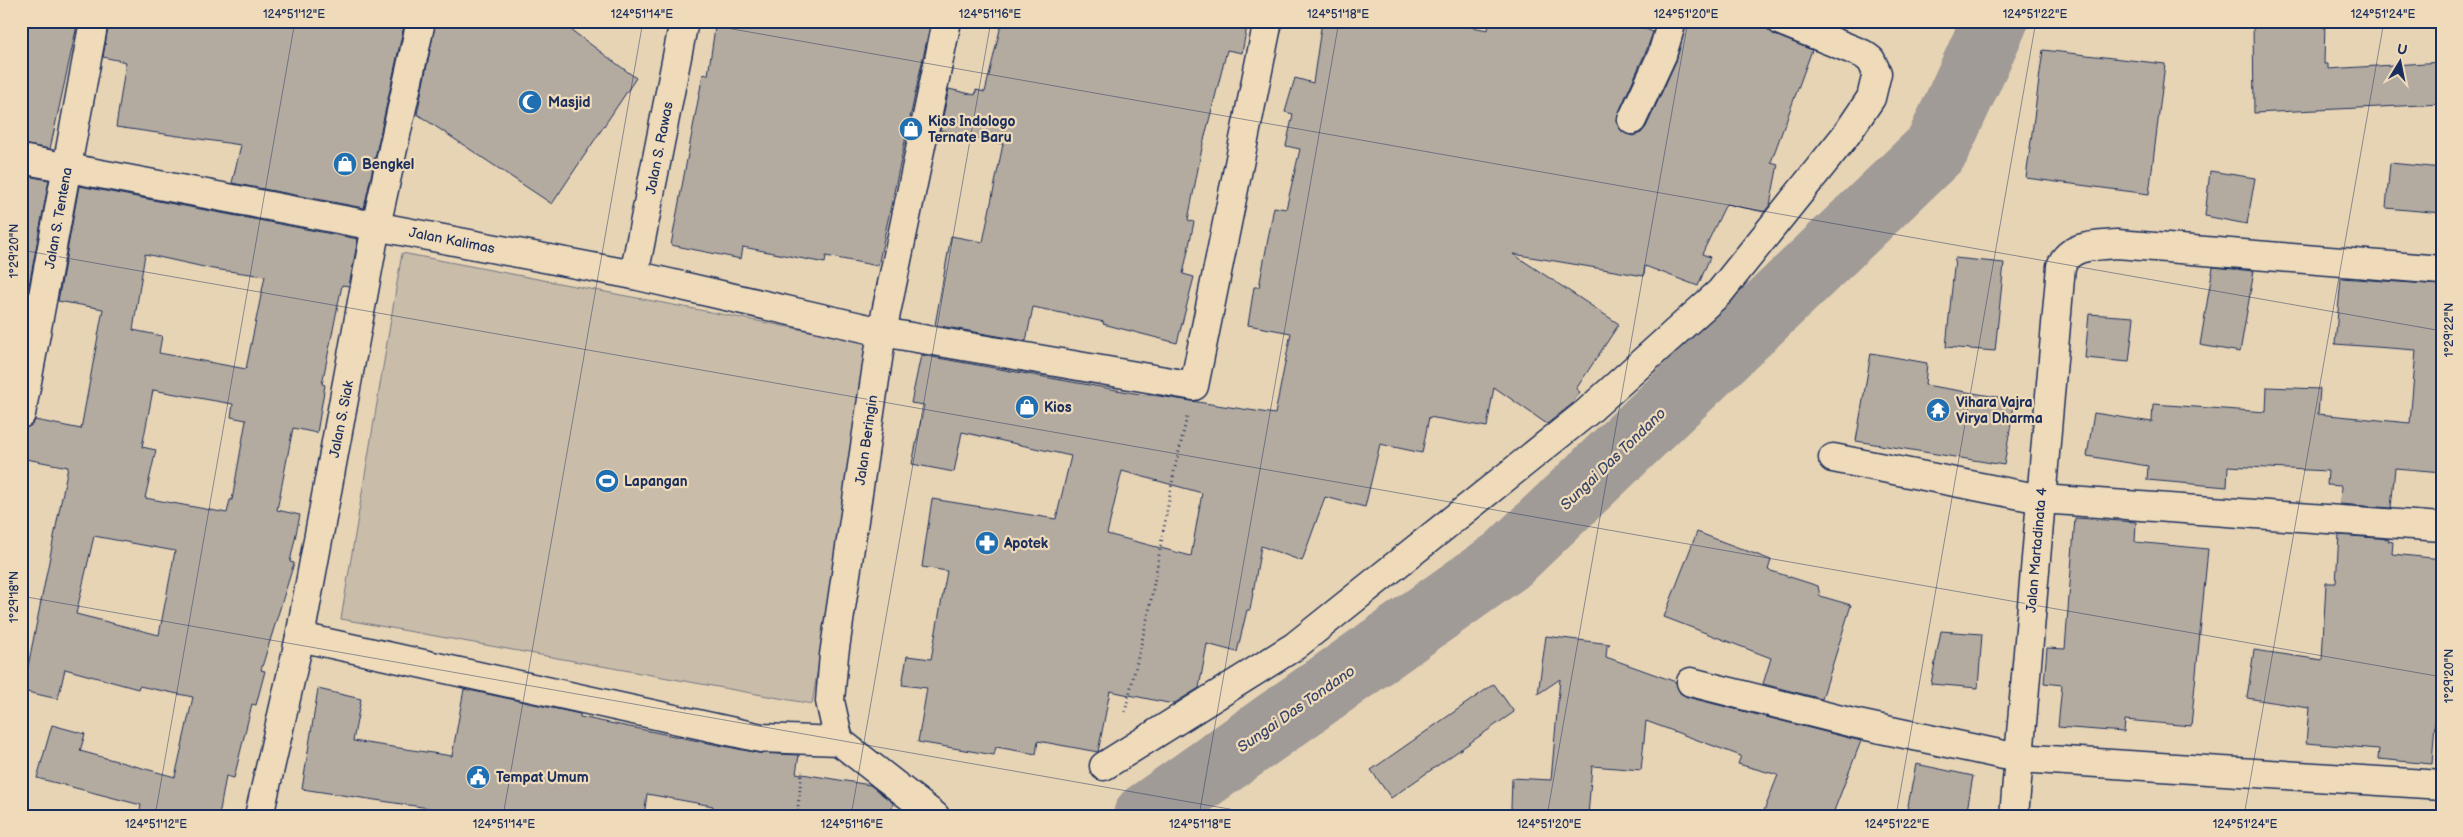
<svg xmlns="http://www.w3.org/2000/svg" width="2463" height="837" font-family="'Balsamiq Sans',sans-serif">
<rect width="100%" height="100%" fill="#e7d4b5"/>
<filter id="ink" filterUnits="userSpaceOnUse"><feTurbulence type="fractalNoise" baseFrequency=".02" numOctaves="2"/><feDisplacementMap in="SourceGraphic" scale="10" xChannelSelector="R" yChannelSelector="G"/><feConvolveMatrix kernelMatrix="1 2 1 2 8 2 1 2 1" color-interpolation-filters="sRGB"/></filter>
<g filter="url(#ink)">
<polygon fill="#c9bca9" stroke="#727684" points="402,253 872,343 812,704 341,619"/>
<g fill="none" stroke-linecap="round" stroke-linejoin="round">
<polyline stroke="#a09b97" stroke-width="66" points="1146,816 1507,560 1937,148 1995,21"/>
</g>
<g fill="#b4aba0" stroke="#1b2f5e" fill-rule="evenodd">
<polygon points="21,21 78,21 50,149 21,144"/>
<polygon points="109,21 405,21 364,208 232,183 241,145 116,127 126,62 103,57"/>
<polygon points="436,21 559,21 636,78 552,204 417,114"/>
<polygon points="716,21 931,21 878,266 826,256 825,263 743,247 741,259 671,245 703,74 708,75"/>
<polygon points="1002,21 1248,21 1242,53 1227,50 1202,148 1188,220 1194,222 1183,274 1194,277 1177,343 1103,324 1104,322 1033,307 1026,341 935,325 951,236 983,242 1003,144 940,130 949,89 975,95 976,90 985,92"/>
<path d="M 1322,21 L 1441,21 L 1488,30 L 1489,21 L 1626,21 L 1653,32 L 1647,49 L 1618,114 L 1617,122 L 1620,129 L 1626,134 L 1633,136 L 1641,133 L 1646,127 L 1676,61 L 1687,21 L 1766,21 L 1768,30 L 1775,35 L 1812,50 L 1771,162 L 1778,164 L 1770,205 L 1764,212 L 1726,204 L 1702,254 L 1710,257 L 1698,286 L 1645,266 L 1644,276 L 1513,254 L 1619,324 L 1576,389 L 1580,392 L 1572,404 L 1547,424 L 1494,387 L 1487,427 L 1429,417 L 1422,453 L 1380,444 L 1365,507 L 1325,497 L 1302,561 L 1261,546 L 1250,610 L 1247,610 L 1237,652 L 1207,644 L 1199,688 L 1173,704 L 1110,691 L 1098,752 L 1038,741 L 1036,754 L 996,747 L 994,755 L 918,742 L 927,688 L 902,685 L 907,656 L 931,659 L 947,571 L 922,567 L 932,499 L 1056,519 L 1071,456 L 962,432 L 954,472 L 912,464 L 924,405 L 911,403 L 921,355 L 1145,395 L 1146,394 L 1275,414 L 1291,333 L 1248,325 L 1254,287 L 1259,287 L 1274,207 L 1286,209 L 1300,149 L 1286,146 L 1293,114 L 1285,112 L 1295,78 L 1313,83 ZM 1122,471 L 1202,493 L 1191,556 L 1107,534 Z"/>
<polygon points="2253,21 2325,21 2324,64 2328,64 2328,69 2442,62 2442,104 2254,113"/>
<polygon points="2043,50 2165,64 2149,194 2026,178"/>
<polygon points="2390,163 2442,168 2442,213 2386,208"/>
<polygon points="2210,171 2255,178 2247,224 2205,216"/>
<polygon points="21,175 49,180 27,296 21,295"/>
<path d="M 79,186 L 358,239 L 349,286 L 342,285 L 322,384 L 325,385 L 317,433 L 293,428 L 277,510 L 300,515 L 290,562 L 294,563 L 261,670 L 265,671 L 256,705 L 252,704 L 234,778 L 226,776 L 219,816 L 139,816 L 141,805 L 37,778 L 52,725 L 85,734 L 80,751 L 175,777 L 193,697 L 139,686 L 138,689 L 65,669 L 58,699 L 23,691 L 68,467 L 21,458 L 21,429 L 33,424 L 35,420 L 81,429 L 103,309 L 58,301 ZM 145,254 L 213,269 L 265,276 L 246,369 L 159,353 L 162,336 L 133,330 ZM 153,390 L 233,404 L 231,417 L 246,420 L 232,500 L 230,500 L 227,513 L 145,498 L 156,450 L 142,447 ZM 94,536 L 175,551 L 159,635 L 76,614 Z"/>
<polygon points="1955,258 2004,263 1995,351 1946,347"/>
<polygon points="2213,267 2254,271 2240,352 2200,345"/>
<polygon points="2341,278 2442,285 2442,472 2395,468 2391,508 2340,504 2341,486 2327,485 2328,471 2228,466 2227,487 2147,480 2148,466 2087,456 2094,413 2152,422 2153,404 2266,412 2267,387 2320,389 2318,414 2410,423 2416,350 2335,344"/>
<polygon points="2089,314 2134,317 2129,362 2085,358"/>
<polygon points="1871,353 1927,363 1925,385 2015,400 2004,465 1856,441"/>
<polygon points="2075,518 2136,522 2135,542 2208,549 2191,726 2125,720 2124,732 2058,727 2062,685 2044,683 2047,648 2065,649"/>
<polygon points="1697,532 1771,560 1768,570 1818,586 1820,596 1851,605 1822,699 1763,684 1771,658 1664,617"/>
<polygon points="2339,535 2389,539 2388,541 2393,542 2392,554 2442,559 2442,622 2432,764 2378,759 2379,749 2306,743 2309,708 2247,698 2254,650 2322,660 2326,583 2336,583"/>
<polygon points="1941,631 1982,634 1978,688 1931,684"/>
<polygon points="1546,636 1610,644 1607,646 1606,657 1676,682 1680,693 1687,697 1861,741 1832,816 1762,816 1778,775 1738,764 1741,756 1646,721 1641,770 1592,766 1588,816 1511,809 1512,778 1551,780 1560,679 1538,694"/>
<polygon points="1494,684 1514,712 1391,798 1371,770"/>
<polygon points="318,689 361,699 353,741 452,756 464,689 580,714 580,717 758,753 799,755 796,773 870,785 893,803 891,816 712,816 713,806 647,794 644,816 440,816 442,810 302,789"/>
<polygon points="1916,764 1973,776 1966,816 1906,816"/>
</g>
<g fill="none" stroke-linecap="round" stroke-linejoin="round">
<g stroke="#1b2f5e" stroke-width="31">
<g id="minor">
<polyline points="1632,120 1662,55 1672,21"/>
<polyline points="21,159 634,275 882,332 1194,386 1268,21"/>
<polyline points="634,275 684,21"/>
<polyline points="21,414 94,21"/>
<polyline points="1833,458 2041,499 2442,527"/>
<polyline points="300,637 761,738 839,741"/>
<polyline points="1691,682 1853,723 2018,758 2442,785"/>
<polyline points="1104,766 1295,646 1586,413 1720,292 1846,135 1871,98 1877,73 1871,60 1863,54 1781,21"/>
<polyline points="259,816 300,637 376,226 421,21"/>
<polyline points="935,816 839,741 830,701 834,655 882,332 947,21"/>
<path d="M 2014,816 L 2061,266 C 2070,244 2096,246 2117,244 L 2442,270"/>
</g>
</g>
<g stroke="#1b2f5e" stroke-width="3" stroke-dasharray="1 4" stroke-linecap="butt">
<polyline points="1125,712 1149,611 1174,472 1187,417"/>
<polyline points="797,816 802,771"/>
</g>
<use href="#minor" stroke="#efdbb9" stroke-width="28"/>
</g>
</g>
<path fill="none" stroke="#1b2f5e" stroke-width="1" stroke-opacity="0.45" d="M 687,21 L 2442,331M 21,250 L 2442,677M 21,596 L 1269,816M 155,816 L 295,21M 503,816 L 643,21M 851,816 L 991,21M 1199,816 L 1339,21M 1547,816 L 1688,21M 1896,816 L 2036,21M 2244,816 L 2384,21"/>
<defs>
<g id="mosque-disc" transform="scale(1.25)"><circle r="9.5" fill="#1f6fb2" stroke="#efdbb9"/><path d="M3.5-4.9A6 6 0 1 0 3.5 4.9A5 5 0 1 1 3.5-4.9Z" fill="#fff"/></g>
<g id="shop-disc" transform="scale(1.25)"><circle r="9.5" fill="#1f6fb2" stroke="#efdbb9"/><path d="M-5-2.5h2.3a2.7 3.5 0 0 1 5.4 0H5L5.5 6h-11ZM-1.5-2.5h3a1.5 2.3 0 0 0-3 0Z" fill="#fff"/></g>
<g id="temple-disc" transform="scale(1.25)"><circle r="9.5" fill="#1f6fb2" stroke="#efdbb9"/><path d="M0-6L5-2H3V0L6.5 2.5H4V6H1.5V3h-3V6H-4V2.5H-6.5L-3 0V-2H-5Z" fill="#fff"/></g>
<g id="stadium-disc" transform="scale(1.25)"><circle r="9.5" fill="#1f6fb2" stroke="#efdbb9"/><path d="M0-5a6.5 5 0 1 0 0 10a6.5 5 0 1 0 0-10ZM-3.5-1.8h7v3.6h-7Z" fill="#fff"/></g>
<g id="pharmacy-disc" transform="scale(1.25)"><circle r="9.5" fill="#1f6fb2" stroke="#efdbb9"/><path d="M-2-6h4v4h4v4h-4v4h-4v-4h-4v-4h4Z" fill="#fff"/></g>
<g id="civic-disc" transform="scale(1.25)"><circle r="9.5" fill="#1f6fb2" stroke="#efdbb9"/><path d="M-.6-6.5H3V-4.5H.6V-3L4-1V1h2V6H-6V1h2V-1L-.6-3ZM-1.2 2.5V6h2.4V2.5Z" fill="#fff"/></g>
</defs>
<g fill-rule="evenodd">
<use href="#mosque-disc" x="530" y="102"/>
<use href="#shop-disc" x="911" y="129"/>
<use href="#shop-disc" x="345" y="164"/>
<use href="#shop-disc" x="1027" y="407"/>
<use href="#temple-disc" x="1938" y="410"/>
<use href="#stadium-disc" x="607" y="481"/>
<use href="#pharmacy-disc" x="987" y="543"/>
<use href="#civic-disc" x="478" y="777"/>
</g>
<g text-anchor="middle" stroke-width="4.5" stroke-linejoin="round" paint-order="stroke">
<g font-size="14" font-weight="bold" fill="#1b2f5e" stroke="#efdbb9" text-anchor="start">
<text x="548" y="107">Masjid</text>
<text x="928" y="126">Kios Indologo<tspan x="928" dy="16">Ternate Baru</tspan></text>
<text x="362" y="169">Bengkel</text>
<text x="1956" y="407">Vihara Vajra<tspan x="1956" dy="16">Virya Dharma</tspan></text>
<text x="1044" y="412">Kios</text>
<text x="624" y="486">Lapangan</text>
<text x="1004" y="548">Apotek</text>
<text x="496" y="782">Tempat Umum</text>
</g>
<g font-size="14" fill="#1b2f5e" stroke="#efdbb9">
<text transform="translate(659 148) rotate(-79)" y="5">Jalan S. Rawas</text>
<text transform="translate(58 218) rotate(-80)" y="5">Jalan S. Tentena</text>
<text transform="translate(452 240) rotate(11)" y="5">Jalan Kalimas</text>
<text transform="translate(341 419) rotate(-79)" y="5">Jalan S. Siak</text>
<text transform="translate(866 440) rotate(-82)" y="5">Jalan Beringin</text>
<text transform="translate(2036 550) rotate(-85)" y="5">Jalan Martadinata 4</text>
</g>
<g font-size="15" font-style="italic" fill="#364569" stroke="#efdbb9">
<text transform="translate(1613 459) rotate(-44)" y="5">Sungai Das Tondano</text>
<text transform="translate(1296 709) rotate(-35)" y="5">Sungai Das Tondano</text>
</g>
</g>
<rect width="2463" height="837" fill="none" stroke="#efdbb9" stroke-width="55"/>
<g transform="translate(2400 62) rotate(10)" stroke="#efdbb9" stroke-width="4" paint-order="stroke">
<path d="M0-4L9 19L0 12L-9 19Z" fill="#1b2f5e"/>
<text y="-8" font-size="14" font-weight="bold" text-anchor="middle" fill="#1b2f5e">U</text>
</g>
<rect x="28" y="28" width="2408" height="782" fill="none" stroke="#1b2f5e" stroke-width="2"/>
<g font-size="12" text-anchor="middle" fill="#1b2f5e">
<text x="294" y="18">124°51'12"E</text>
<text x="642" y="18">124°51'14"E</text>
<text x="990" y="18">124°51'16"E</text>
<text x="1338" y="18">124°51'18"E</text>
<text x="1686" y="18">124°51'20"E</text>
<text x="2035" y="18">124°51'22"E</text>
<text x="2383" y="18">124°51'24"E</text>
<text transform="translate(14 251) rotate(-90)" y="4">1°29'20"N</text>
<text transform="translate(2449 330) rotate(-90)" y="4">1°29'22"N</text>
<text transform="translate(14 597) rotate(-90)" y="4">1°29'18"N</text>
<text transform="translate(2449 676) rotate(-90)" y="4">1°29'20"N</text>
<text x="156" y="828">124°51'12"E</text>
<text x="504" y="828">124°51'14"E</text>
<text x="852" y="828">124°51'16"E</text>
<text x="1200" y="828">124°51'18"E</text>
<text x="1549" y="828">124°51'20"E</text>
<text x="1897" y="828">124°51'22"E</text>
<text x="2245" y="828">124°51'24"E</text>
</g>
</svg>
